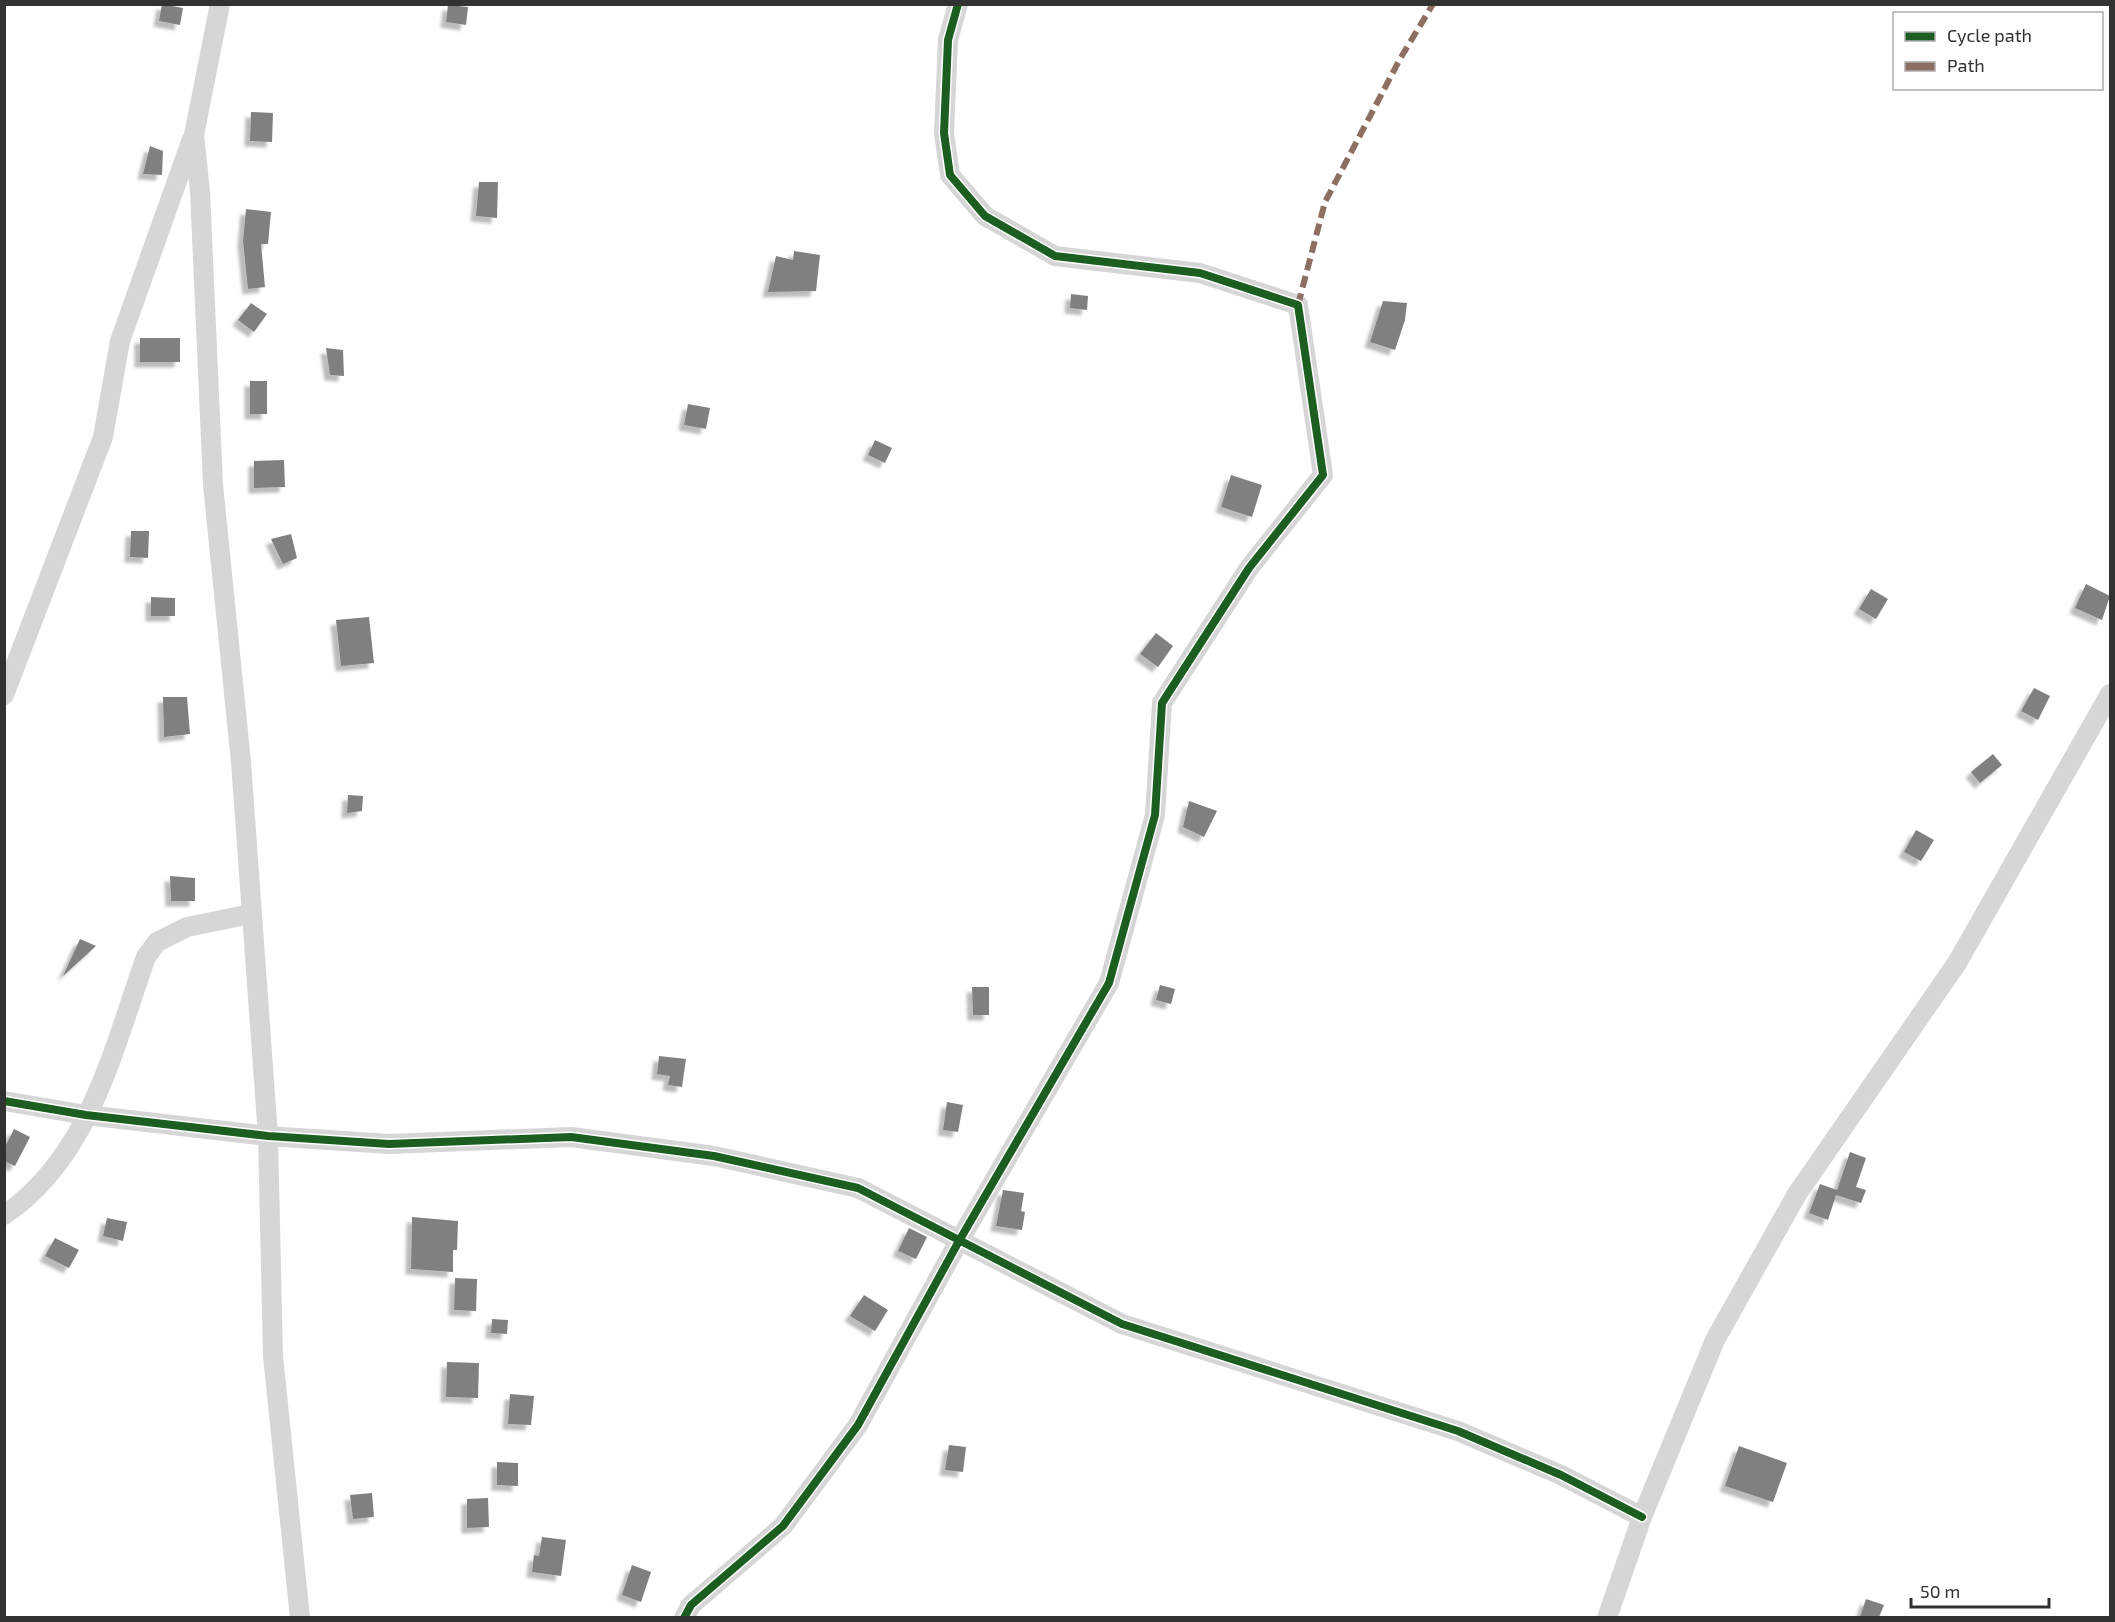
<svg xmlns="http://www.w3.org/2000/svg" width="2115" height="1622" font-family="'Exo 2',sans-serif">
<defs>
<filter id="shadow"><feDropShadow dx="-5.5" dy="5.5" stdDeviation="1.5" flood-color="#0004"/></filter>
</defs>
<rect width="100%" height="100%" fill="#fff"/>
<g fill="#808080" filter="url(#shadow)">
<polygon points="162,4 183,8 180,25 159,21"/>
<polygon points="448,5 468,7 466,25 446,22"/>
<polygon points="251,112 273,113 272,142 250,141"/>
<polygon points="150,146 163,151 162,175 143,174"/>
<polygon points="479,182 498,182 497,218 476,216"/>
<polygon points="246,209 271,212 268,244 261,244 265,287 248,289 243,241"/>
<polygon points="794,251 820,255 816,291 768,292 776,256 793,260"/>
<polygon points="1071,294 1088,296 1087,310 1070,308"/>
<polygon points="1383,301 1407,303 1405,320 1395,350 1370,342"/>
<polygon points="251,303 267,314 254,332 238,320"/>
<rect x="140" y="338" width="40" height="24"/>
<polygon points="326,348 343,350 344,376 330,375"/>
<rect x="250" y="381" width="17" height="33"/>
<polygon points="688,404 710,408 706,429 684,425"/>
<polygon points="875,440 892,448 885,463 868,455"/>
<polygon points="284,460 285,487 254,488 254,461"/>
<polygon points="1231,475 1262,485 1252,517 1221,507"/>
<polygon points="131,531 149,531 148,558 130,557"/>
<polygon points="291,534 297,558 283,564 271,539"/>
<polygon points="2086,584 2110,596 2102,620 2075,608"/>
<polygon points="1871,589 1888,599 1876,619 1859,609"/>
<polygon points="151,597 175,598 175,616 151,616"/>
<polygon points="369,617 374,663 341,666 336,620"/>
<polygon points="1156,633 1173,646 1158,667 1140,654"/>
<polygon points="2034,688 2050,696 2038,720 2021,711"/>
<polygon points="163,697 187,697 190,734 164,737"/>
<polygon points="1993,754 2002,765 1980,783 1971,772"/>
<polygon points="348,795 363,796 362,811 347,813"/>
<polygon points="1189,801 1217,811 1204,837 1183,827"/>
<polygon points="1916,830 1934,840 1921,861 1904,852"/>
<polygon points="170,876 195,878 195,901 171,901"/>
<polygon points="80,939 96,946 63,976"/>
<polygon points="1160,985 1175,989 1171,1004 1156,1000"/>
<polygon points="972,987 989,987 989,1015 973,1015"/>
<polygon points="659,1056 686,1059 682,1087 668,1085 670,1076 657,1074"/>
<polygon points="947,1102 963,1105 958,1132 943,1130"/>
<polygon points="14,1129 30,1137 15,1166 4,1161 4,1149"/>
<polygon points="1850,1152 1866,1158 1856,1187 1866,1190 1861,1203 1836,1195 1828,1220 1809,1213 1820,1184 1837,1190"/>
<polygon points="1003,1190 1024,1193 1021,1211 1025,1212 1022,1230 996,1226"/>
<polygon points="412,1217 458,1221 457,1250 453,1250 453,1272 411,1269"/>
<polygon points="107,1218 127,1222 123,1241 103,1236"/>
<polygon points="909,1228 927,1237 916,1259 898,1251"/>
<polygon points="55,1238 79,1250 69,1268 45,1256"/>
<polygon points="455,1278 477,1279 476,1311 454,1310"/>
<polygon points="864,1295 888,1310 875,1331 850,1316"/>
<polygon points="492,1319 508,1320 507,1334 491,1333"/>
<polygon points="447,1362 479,1363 478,1398 446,1397"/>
<polygon points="510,1394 534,1396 531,1425 508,1424"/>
<polygon points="949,1445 966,1447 963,1472 945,1470"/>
<polygon points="1739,1446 1787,1463 1773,1502 1725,1486"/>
<polygon points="497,1462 518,1463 518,1486 497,1485"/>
<polygon points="372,1493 374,1517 353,1519 350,1495"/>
<polygon points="488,1498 489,1527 467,1528 467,1499"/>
<polygon points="542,1537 566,1540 561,1576 532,1572 534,1555 539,1556"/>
<polygon points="632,1565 651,1572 641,1602 622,1595"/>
<polygon points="1866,1599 1884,1605 1879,1617 1860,1617"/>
</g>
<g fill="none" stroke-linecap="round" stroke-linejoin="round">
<g stroke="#d6d6d6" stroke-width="20">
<polyline points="220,4 194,135 200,191 213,485 241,762 268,1136 273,1356 300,1618"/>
<polyline points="4,695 103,437 120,341 192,139"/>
<polyline points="4,1101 86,1115 268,1136 389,1144 571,1137 714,1156 858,1188 1122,1324 1458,1431 1561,1475 1642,1517"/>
<path d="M 4,1215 C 90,1157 113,1049 146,957 L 157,942 L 187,927 L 251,914"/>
<polyline points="684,1618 691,1605 783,1526 858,1425 959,1241 1109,983 1155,815 1162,703 1249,568 1323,475 1298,305 1200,273 1055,256 985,216 950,175 944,133 948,40 958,4"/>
<polyline points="1607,1618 1642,1517 1715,1340 1797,1194 1957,963 2110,694"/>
</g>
<polyline stroke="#8d6e63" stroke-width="6" stroke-dasharray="12 6" stroke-linecap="butt" points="1298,305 1325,202 1400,59 1433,4"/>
<g stroke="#fff" stroke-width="11">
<g id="cycleway">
<polyline points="4,1101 86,1115 268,1136 389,1144 571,1137 714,1156 858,1188 1122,1324 1458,1431 1561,1475 1642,1517"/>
<polyline points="684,1618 691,1605 783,1526 858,1425 959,1241 1109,983 1155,815 1162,703 1249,568 1323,475 1298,305 1200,273 1055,256 985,216 950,175 944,133 948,40 958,4"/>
</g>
</g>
<use href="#cycleway" stroke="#1b5e20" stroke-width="8"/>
</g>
<rect width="2115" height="1622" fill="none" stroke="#323232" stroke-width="12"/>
<rect x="1893" y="12" width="210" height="78" fill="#ffffff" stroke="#adadad" stroke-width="1.5"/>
<rect x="1905" y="32" width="30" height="9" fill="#1b5e20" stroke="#adadad" stroke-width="1.5"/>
<text x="1947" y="42" font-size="18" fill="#323232">Cycle path</text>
<rect x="1905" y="62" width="30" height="9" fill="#8d6e63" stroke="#adadad" stroke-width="1.5"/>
<text x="1947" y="72" font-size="18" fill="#323232">Path</text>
<path d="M1911 1598v9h138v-9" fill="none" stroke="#323232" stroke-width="3"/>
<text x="1920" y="1598" font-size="18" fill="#323232" stroke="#ffffff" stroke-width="4.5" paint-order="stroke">50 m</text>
</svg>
